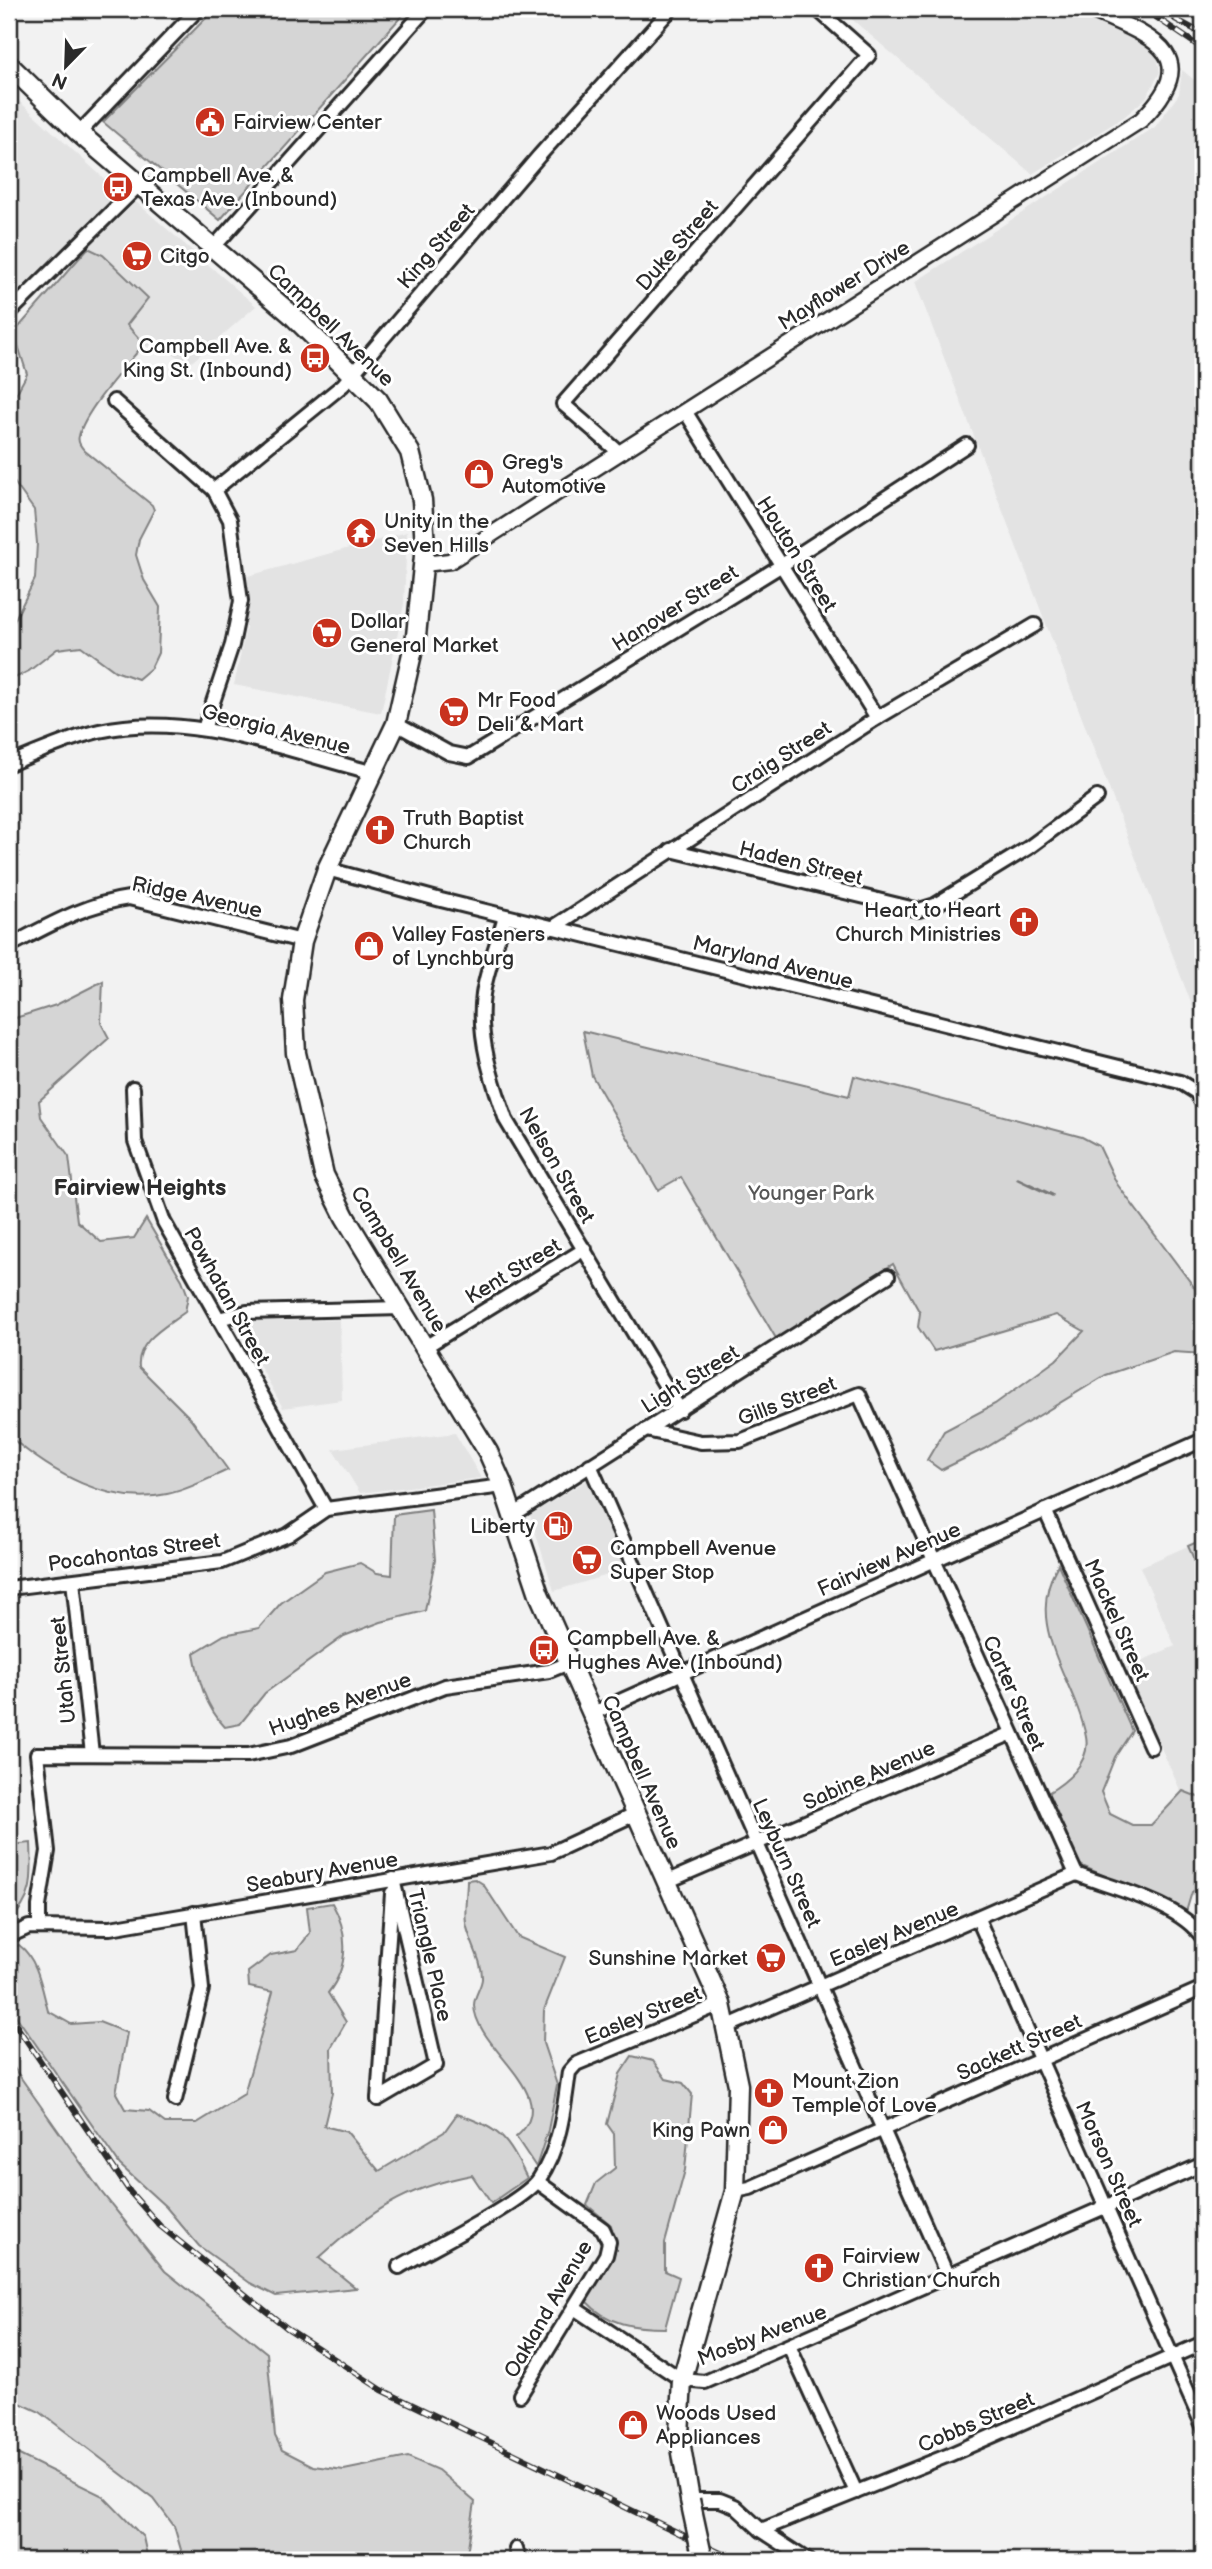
<svg xmlns="http://www.w3.org/2000/svg" width="1212" height="2569" font-family="'Balsamiq Sans',sans-serif">
<rect width="100%" height="100%" fill="#f2f2f2"/>
<filter id="ink" filterUnits="userSpaceOnUse"><feTurbulence type="fractalNoise" baseFrequency=".0143" numOctaves="2"/><feDisplacementMap in="SourceGraphic" scale="14" xChannelSelector="R" yChannelSelector="G"/><feConvolveMatrix kernelMatrix="1 2 1 2 8 2 1 2 1" color-interpolation-filters="sRGB"/></filter>
<g filter="url(#ink)">
<g fill="#e3e3e3">
<polygon points="840,9 1088,9 1155,46 1160,72 1146,98 1124,117 1032,174"/>
<polygon points="1182,70 1203,87 1203,1034 915,282 1155,127 1179,94"/>
<polygon points="9,92 120,193 9,299"/>
<polygon points="136,202 256,306 187,366 157,338 148,347 131,333 88,248"/>
<polygon points="407,532 404,604 381,713 234,685 246,628 248,576"/>
<polygon points="340,1320 342,1400 283,1408 235,1321"/>
<polygon points="455,1433 481,1478 360,1493 333,1449"/>
<polygon points="589,1479 628,1569 554,1591 530,1515"/>
<polygon points="1188,1546 1203,1579 1203,1799 1181,1792 1125,1668 1175,1646 1140,1567"/>
</g>
<g fill="#d5d5d5" stroke="#808080" stroke-width="2">
<polygon points="215,9 408,9 220,220 103,122"/>
<path d="M 88,248 L 103,255 L 148,298 L 127,325 L 144,344 C 127,365 84,411 79,436 C 77,442 81,447 85,451 L 152,505 L 154,510 L 139,539 L 136,555 L 144,580 L 160,607 L 158,653 L 151,668 L 138,679 L 115,671 L 81,646 L 57,649 L 29,671 L 9,681 L 9,631 L 35,579 L 37,543 L 34,510 L 9,475 L 9,407 L 27,374 L 15,336 L 18,328 Z"/>
<path d="M 103,981 L 101,1023 L 109,1038 L 39,1101 L 41,1117 L 69,1157 L 77,1221 L 101,1242 L 134,1238 L 146,1219 L 182,1280 L 188,1296 L 185,1312 C 167,1326 136,1341 139,1367 L 191,1419 L 228,1470 C 209,1478 188,1490 167,1494 C 109,1507 51,1472 9,1436 L 9,1020 L 56,1005 Z"/>
<polygon points="583,1031 849,1096 854,1076 1082,1137 1099,1146 1117,1184 1203,1299 1203,1354 1174,1352 1106,1375 984,1449 941,1470 927,1460 944,1431 995,1404 1056,1360 1084,1331 1056,1315 934,1351 918,1327 920,1313 893,1264 777,1340 681,1177 658,1190 592,1076"/>
<path d="M 431,1510 L 435,1560 L 425,1611 L 381,1622 L 344,1636 L 265,1693 L 240,1724 L 225,1727 C 205,1706 199,1681 194,1653 L 224,1635 L 259,1628 L 281,1603 L 325,1572 L 360,1563 L 377,1573 L 392,1575 L 394,1515 Z"/>
<polygon points="1199,1541 1203,1543 1203,1579 1188,1546"/>
<path d="M 1058,1564 L 1132,1731 L 1115,1757 L 1101,1792 L 1110,1814 L 1132,1825 L 1151,1825 L 1183,1791 L 1203,1799 L 1203,1886 L 1192,1892 L 1186,1912 L 1082,1866 L 1073,1858 L 1046,1794 C 1065,1783 1091,1763 1086,1737 C 1075,1678 1022,1627 1058,1564 Z"/>
<path d="M 31,1843 C 32,1875 35,1899 9,1921 L 9,1845 Z"/>
<path d="M 475,1879 L 483,1884 L 518,1937 L 565,1957 L 544,2010 L 543,2043 L 557,2085 L 548,2130 L 536,2167 L 516,2137 C 566,2095 475,2050 474,2005 C 474,1996 481,1988 482,1979 C 483,1961 469,1941 466,1923 C 464,1909 467,1893 467,1880 Z"/>
<path d="M 332,1903 C 349,1932 349,1967 328,1993 L 346,2022 L 331,2048 L 332,2093 L 324,2126 L 347,2132 L 379,2171 L 444,2132 L 457,2114 C 501,2128 507,2138 527,2178 L 491,2203 L 472,2175 C 403,2188 370,2212 319,2258 L 356,2288 L 276,2296 L 250,2283 L 199,2246 L 166,2207 L 120,2165 L 14,2013 L 9,2004 L 9,1950 L 19,1945 C 38,1959 42,1989 48,2011 L 71,2024 L 99,2022 L 127,2033 L 116,2093 L 125,2109 L 149,2111 L 165,2123 L 197,2123 L 244,2094 L 273,1992 L 249,1987 L 248,1972 L 271,1955 L 297,1950 L 310,1933 L 307,1907 Z"/>
<path d="M 632,2056 L 653,2061 L 666,2079 L 683,2083 L 692,2094 L 685,2170 L 665,2243 L 665,2271 L 679,2277 L 665,2328 C 634,2328 608,2325 586,2301 L 616,2250 L 611,2225 L 587,2205 L 596,2183 L 615,2168 L 614,2134 L 607,2124 L 620,2074 Z"/>
<polygon points="9,2061 102,2193 165,2271 267,2353 275,2436 282,2450 313,2466 344,2470 408,2457 438,2470 475,2502 466,2560 184,2560 174,2526 154,2499 40,2412 9,2398"/>
<polygon points="9,2450 103,2496 143,2537 148,2560 9,2560"/>
</g>
<g fill="none" stroke-linecap="round" stroke-linejoin="round">
<polyline stroke="#787878" stroke-width="3.5" points="1018,1179 1052,1195"/>
<g stroke="#2b2b2b" stroke-width="18">
<g id="minor">
<polyline points="79,133 198,9"/>
<polyline points="213,248 426,9"/>
<polyline points="9,313 139,185"/>
<polyline points="114,401 214,490 230,520 241,601 232,645 204,729"/>
<polyline points="685,411 877,718"/>
<polyline points="620,453 563,404 869,55 817,9"/>
<polyline points="214,490 343,385 539,156 671,9"/>
<polyline points="396,724 449,753 469,757 782,565 967,445"/>
<path d="M 9,764 C 38,753 68,738 99,731 C 190,711 284,750 371,772"/>
<polyline points="671,850 919,910 935,905 1028,848 1097,797"/>
<polyline points="327,869 441,900 1180,1082 1196,1092 1203,1104"/>
<path d="M 505,916 C 498,942 487,968 483,994 C 477,1037 492,1080 506,1120 L 680,1410"/>
<polyline points="552,928 877,718 1035,625"/>
<path d="M 9,946 C 48,926 85,904 129,898 L 302,941"/>
<polyline points="133,1088 135,1141 164,1222 326,1509"/>
<polyline points="218,1319 247,1312 401,1308"/>
<polyline points="425,1347 585,1249"/>
<path d="M 646,1430 L 701,1442 L 740,1441 L 859,1394 L 1076,1874 C 1115,1889 1179,1903 1203,1938"/>
<polyline points="590,1465 948,2277"/>
<polyline points="1045,1510 1151,1747"/>
<polyline points="513,1515 888,1276"/>
<polyline points="73,1581 92,1754"/>
<polyline points="9,1588 222,1562 288,1535 326,1509 503,1486"/>
<polyline points="591,1714 1203,1440"/>
<polyline points="666,1882 1010,1734"/>
<polyline points="978,1919 1203,2426"/>
<polyline points="39,1926 39,1906 48,1851 37,1754 248,1755 291,1746 445,1686 549,1671 569,1663"/>
<polyline points="9,1936 29,1927 110,1928 551,1853 635,1814"/>
<polyline points="726,2027 1076,1874"/>
<polyline points="378,2099 436,2065 393,1879"/>
<polyline points="378,2099 392,1893"/>
<polyline points="175,2100 202,1989 194,1913"/>
<polyline points="735,2191 750,2188 1203,1988"/>
<path d="M 399,2267 C 427,2250 524,2202 539,2179 C 560,2148 564,2109 569,2072 L 576,2064 L 721,2004"/>
<polyline points="574,2308 682,2380 705,2382 1203,2164"/>
<polyline points="790,2348 856,2492"/>
<polyline points="520,2395 606,2255 609,2242 603,2229 538,2182"/>
<polyline points="690,2500 720,2500 735,2506 761,2530 807,2560"/>
<polyline points="761,2530 949,2455 1203,2343"/>
<polyline points="516,2549 519,2560"/>
</g>
</g>
<g stroke="#2b2b2b" stroke-width="19">
<path id="tertiary" d="M 424,564 L 450,561 L 1141,120 C 1209,53 1147,35 1089,9"/>
</g>
<g stroke="#2b2b2b" stroke-width="23">
<polyline id="primary" points="9,65 79,133 292,315 378,400 410,452 422,500 425,546 416,636 396,724 327,869 302,941 293,1000 296,1053 324,1175 345,1217 488,1452 503,1486 539,1594 721,2004 738,2085 735,2191 682,2380 679,2435 690,2500"/>
</g>
<use href="#minor" stroke="#fff" stroke-width="12"/>
<use href="#tertiary" stroke="#fff" stroke-width="14"/>
<use href="#primary" stroke="#fff" stroke-width="18"/>
<g stroke="#2b2b2b" stroke-width="6">
<g id="rail">
<polyline points="1144,9 1203,49"/>
<polyline points="1175,19 1203,34"/>
<polyline points="9,2015 130,2192 160,2226 287,2328 382,2390 735,2560"/>
</g>
</g>
<use href="#rail" stroke="#fff" stroke-width="3.5" stroke-dasharray="10" stroke-linecap="butt"/>
<g stroke="#2b2b2b" stroke-width="23" stroke-linecap="butt">
<polyline id="primary-bridge" points="690,2500 703,2560"/>
</g>
<use href="#primary-bridge" stroke="#fff" stroke-width="18"/>
</g>
</g>
<defs>
<g id="civic-disc" transform="scale(1.575)"><circle r="9.5" fill="#c8321e" stroke="#fff"/><path d="M-.6-6.5H3V-4.5H.6V-3L4-1V1h2V6H-6V1h2V-1L-.6-3ZM-1.2 2.5V6h2.4V2.5Z" fill="#fff"/></g>
<g id="bus-disc" transform="scale(1.575)"><circle r="9.5" fill="#c8321e" stroke="#fff"/><path d="M-5-6H5V4H4V6H2V4H-2V6H-4V4H-5ZM-3.5-4V0h7V-4ZM-3.5 1.2v1.5H-2V1.2ZM2 1.2v1.5H3.5V1.2Z" fill="#fff"/></g>
<g id="supermarket-disc" transform="scale(1.575)"><circle r="9.5" fill="#c8321e" stroke="#fff"/><path d="M-6-5.5h2.5l.6 2H6L4.5 2H-2.5L-4.4-4H-6ZM-1.5 3.2a1.3 1.3 0 1 0 .1 0ZM3 3.2a1.3 1.3 0 1 0 .1 0Z" fill="#fff"/></g>
<g id="shop-disc" transform="scale(1.575)"><circle r="9.5" fill="#c8321e" stroke="#fff"/><path d="M-5-2.5h2.3a2.7 3.5 0 0 1 5.4 0H5L5.5 6h-11ZM-1.5-2.5h3a1.5 2.3 0 0 0-3 0Z" fill="#fff"/></g>
<g id="temple-disc" transform="scale(1.575)"><circle r="9.5" fill="#c8321e" stroke="#fff"/><path d="M0-6L5-2H3V0L6.5 2.5H4V6H1.5V3h-3V6H-4V2.5H-6.5L-3 0V-2H-5Z" fill="#fff"/></g>
<g id="church-disc" transform="scale(1.575)"><circle r="9.5" fill="#c8321e" stroke="#fff"/><path d="M-1.2-6h2.4v3.5h3.3v2.4h-3.3V6h-2.4V-.1h-3.3v-2.4h3.3Z" fill="#fff"/></g>
<g id="fuel-disc" transform="scale(1.575)"><circle r="9.5" fill="#c8321e" stroke="#fff"/><path d="M-5.5-6h7V0h2V4h1.3V-2.5L3-4.5l.8-.8L6-3V5H2.5V1h-1V6h-7ZM-4.2-4.7v3.2H.2V-4.7Z" fill="#fff"/></g>
</defs>
<g fill-rule="evenodd">
<use href="#civic-disc" x="210" y="122"/>
<use href="#bus-disc" x="118" y="187"/>
<use href="#supermarket-disc" x="137" y="256"/>
<use href="#bus-disc" x="315" y="358"/>
<use href="#shop-disc" x="479" y="474"/>
<use href="#temple-disc" x="361" y="533"/>
<use href="#supermarket-disc" x="327" y="633"/>
<use href="#supermarket-disc" x="454" y="712"/>
<use href="#church-disc" x="380" y="830"/>
<use href="#church-disc" x="1024" y="922"/>
<use href="#shop-disc" x="369" y="946"/>
<use href="#fuel-disc" x="558" y="1526"/>
<use href="#supermarket-disc" x="587" y="1560"/>
<use href="#bus-disc" x="544" y="1650"/>
<use href="#supermarket-disc" x="771" y="1958"/>
<use href="#church-disc" x="769" y="2093"/>
<use href="#shop-disc" x="773" y="2130"/>
<use href="#church-disc" x="819" y="2268"/>
<use href="#shop-disc" x="633" y="2425"/>
</g>
<g text-anchor="middle" stroke-width="6" stroke-linejoin="round" paint-order="stroke">
<g font-size="21" fill="#2b2b2b" stroke="#fff" text-anchor="start">
<text x="233" y="129">Fairview Center</text>
<text x="141" y="182">Campbell Ave. &amp;<tspan x="141" dy="24">Texas Ave. (Inbound)</tspan></text>
<text x="160" y="263">Citgo</text>
<text x="292" y="353" text-anchor="end">Campbell Ave. &amp;<tspan x="292" dy="24">King St. (Inbound)</tspan></text>
<text x="502" y="469">Greg's<tspan x="502" dy="24">Automotive</tspan></text>
<text x="384" y="528">Unity in the<tspan x="384" dy="24">Seven Hills</tspan></text>
<text x="350" y="628">Dollar<tspan x="350" dy="24">General Market</tspan></text>
<text x="477" y="707">Mr Food<tspan x="477" dy="24">Deli &amp; Mart</tspan></text>
<text x="403" y="825">Truth Baptist<tspan x="403" dy="24">Church</tspan></text>
<text x="1001" y="917" text-anchor="end">Heart to Heart<tspan x="1001" dy="24">Church Ministries</tspan></text>
<text x="392" y="941">Valley Fasteners<tspan x="392" dy="24">of Lynchburg</tspan></text>
<text x="535" y="1533" text-anchor="end">Liberty</text>
<text x="610" y="1555">Campbell Avenue<tspan x="610" dy="24">Super Stop</tspan></text>
<text x="567" y="1645">Campbell Ave. &amp;<tspan x="567" dy="24">Hughes Ave. (Inbound)</tspan></text>
<text x="748" y="1965" text-anchor="end">Sunshine Market</text>
<text x="792" y="2088">Mount Zion<tspan x="792" dy="24">Temple of Love</tspan></text>
<text x="750" y="2137" text-anchor="end">King Pawn</text>
<text x="842" y="2263">Fairview<tspan x="842" dy="24">Christian Church</tspan></text>
<text x="656" y="2420">Woods Used<tspan x="656" dy="24">Appliances</tspan></text>
</g>
<g font-size="21" fill="#2b2b2b" stroke="#fff">
<text transform="translate(677 245) rotate(-49)" y="7">Duke Street</text>
<text transform="translate(436 246) rotate(-49)" y="7">King Street</text>
<text transform="translate(844 285) rotate(-32)" y="7">Mayflower Drive</text>
<text transform="translate(331 325) rotate(44)" y="7">Campbell Avenue</text>
<text transform="translate(797 554) rotate(58)" y="7">Houton Street</text>
<text transform="translate(675 608) rotate(-32)" y="7">Hanover Street</text>
<text transform="translate(276 729) rotate(14)" y="7">Georgia Avenue</text>
<text transform="translate(781 757) rotate(-33)" y="7">Craig Street</text>
<text transform="translate(801 863) rotate(14)" y="7">Haden Street</text>
<text transform="translate(197 897) rotate(12)" y="7">Ridge Avenue</text>
<text transform="translate(773 962) rotate(14)" y="7">Maryland Avenue</text>
<text transform="translate(557 1165) rotate(60)" y="7">Nelson Street</text>
<text transform="translate(399 1259) rotate(59)" y="7">Campbell Avenue</text>
<text transform="translate(513 1271) rotate(-31)" y="7">Kent Street</text>
<text transform="translate(227 1296) rotate(61)" y="7">Powhatan Street</text>
<text transform="translate(690 1379) rotate(-32)" y="7">Light Street</text>
<text transform="translate(787 1401) rotate(-21)" y="7">Gills Street</text>
<text transform="translate(134 1552) rotate(-8)" y="7">Pocahontas Street</text>
<text transform="translate(889 1559) rotate(-24)" y="7">Fairview Avenue</text>
<text transform="translate(1117 1620) rotate(66)" y="7">Mackel Street</text>
<text transform="translate(63 1670) rotate(-96)" y="7">Utah Street</text>
<text transform="translate(1014 1693) rotate(66)" y="7">Carter Street</text>
<text transform="translate(340 1704) rotate(-20)" y="7">Hughes Avenue</text>
<text transform="translate(642 1772) rotate(66)" y="7">Campbell Avenue</text>
<text transform="translate(869 1775) rotate(-24)" y="7">Sabine Avenue</text>
<text transform="translate(787 1863) rotate(66)" y="7">Leyburn Street</text>
<text transform="translate(322 1872) rotate(-10)" y="7">Seabury Avenue</text>
<text transform="translate(894 1934) rotate(-23)" y="7">Easley Avenue</text>
<text transform="translate(430 1955) rotate(77)" y="7">Triangle Place</text>
<text transform="translate(643 2015) rotate(-22)" y="7">Easley Street</text>
<text transform="translate(1019 2047) rotate(-24)" y="7">Sackett Street</text>
<text transform="translate(1109 2164) rotate(66)" y="7">Morson Street</text>
<text transform="translate(548 2309) rotate(-60)" y="7">Oakland Avenue</text>
<text transform="translate(762 2335) rotate(-21)" y="7">Mosby Avenue</text>
<text transform="translate(976 2422) rotate(-23)" y="7">Cobbs Street</text>
</g>
<g font-size="21" fill="#565656" stroke="#fff">
<text x="811" y="1200">Younger Park</text>
</g>
<g font-size="23" font-weight="bold" fill="#2b2b2b" stroke="#fff">
<text x="140" y="1195">Fairview Heights</text>
</g>
</g>
<rect width="1212" height="2569" fill="none" stroke="#fff" stroke-width="35"/>
<rect x="18" y="18" width="1177" height="2534" fill="none" stroke="#2b2b2b" stroke-width="2.5" filter="url(#ink)"/>
<g transform="translate(66 66) rotate(203)" stroke="#ffffff" stroke-width="5" paint-order="stroke">
<path d="M0-5L12 26L0 18L-12 26Z" fill="#2b2b2b"/>
<text y="-10" font-size="19" font-weight="bold" text-anchor="middle" fill="#2b2b2b">N</text>
</g>
</svg>
